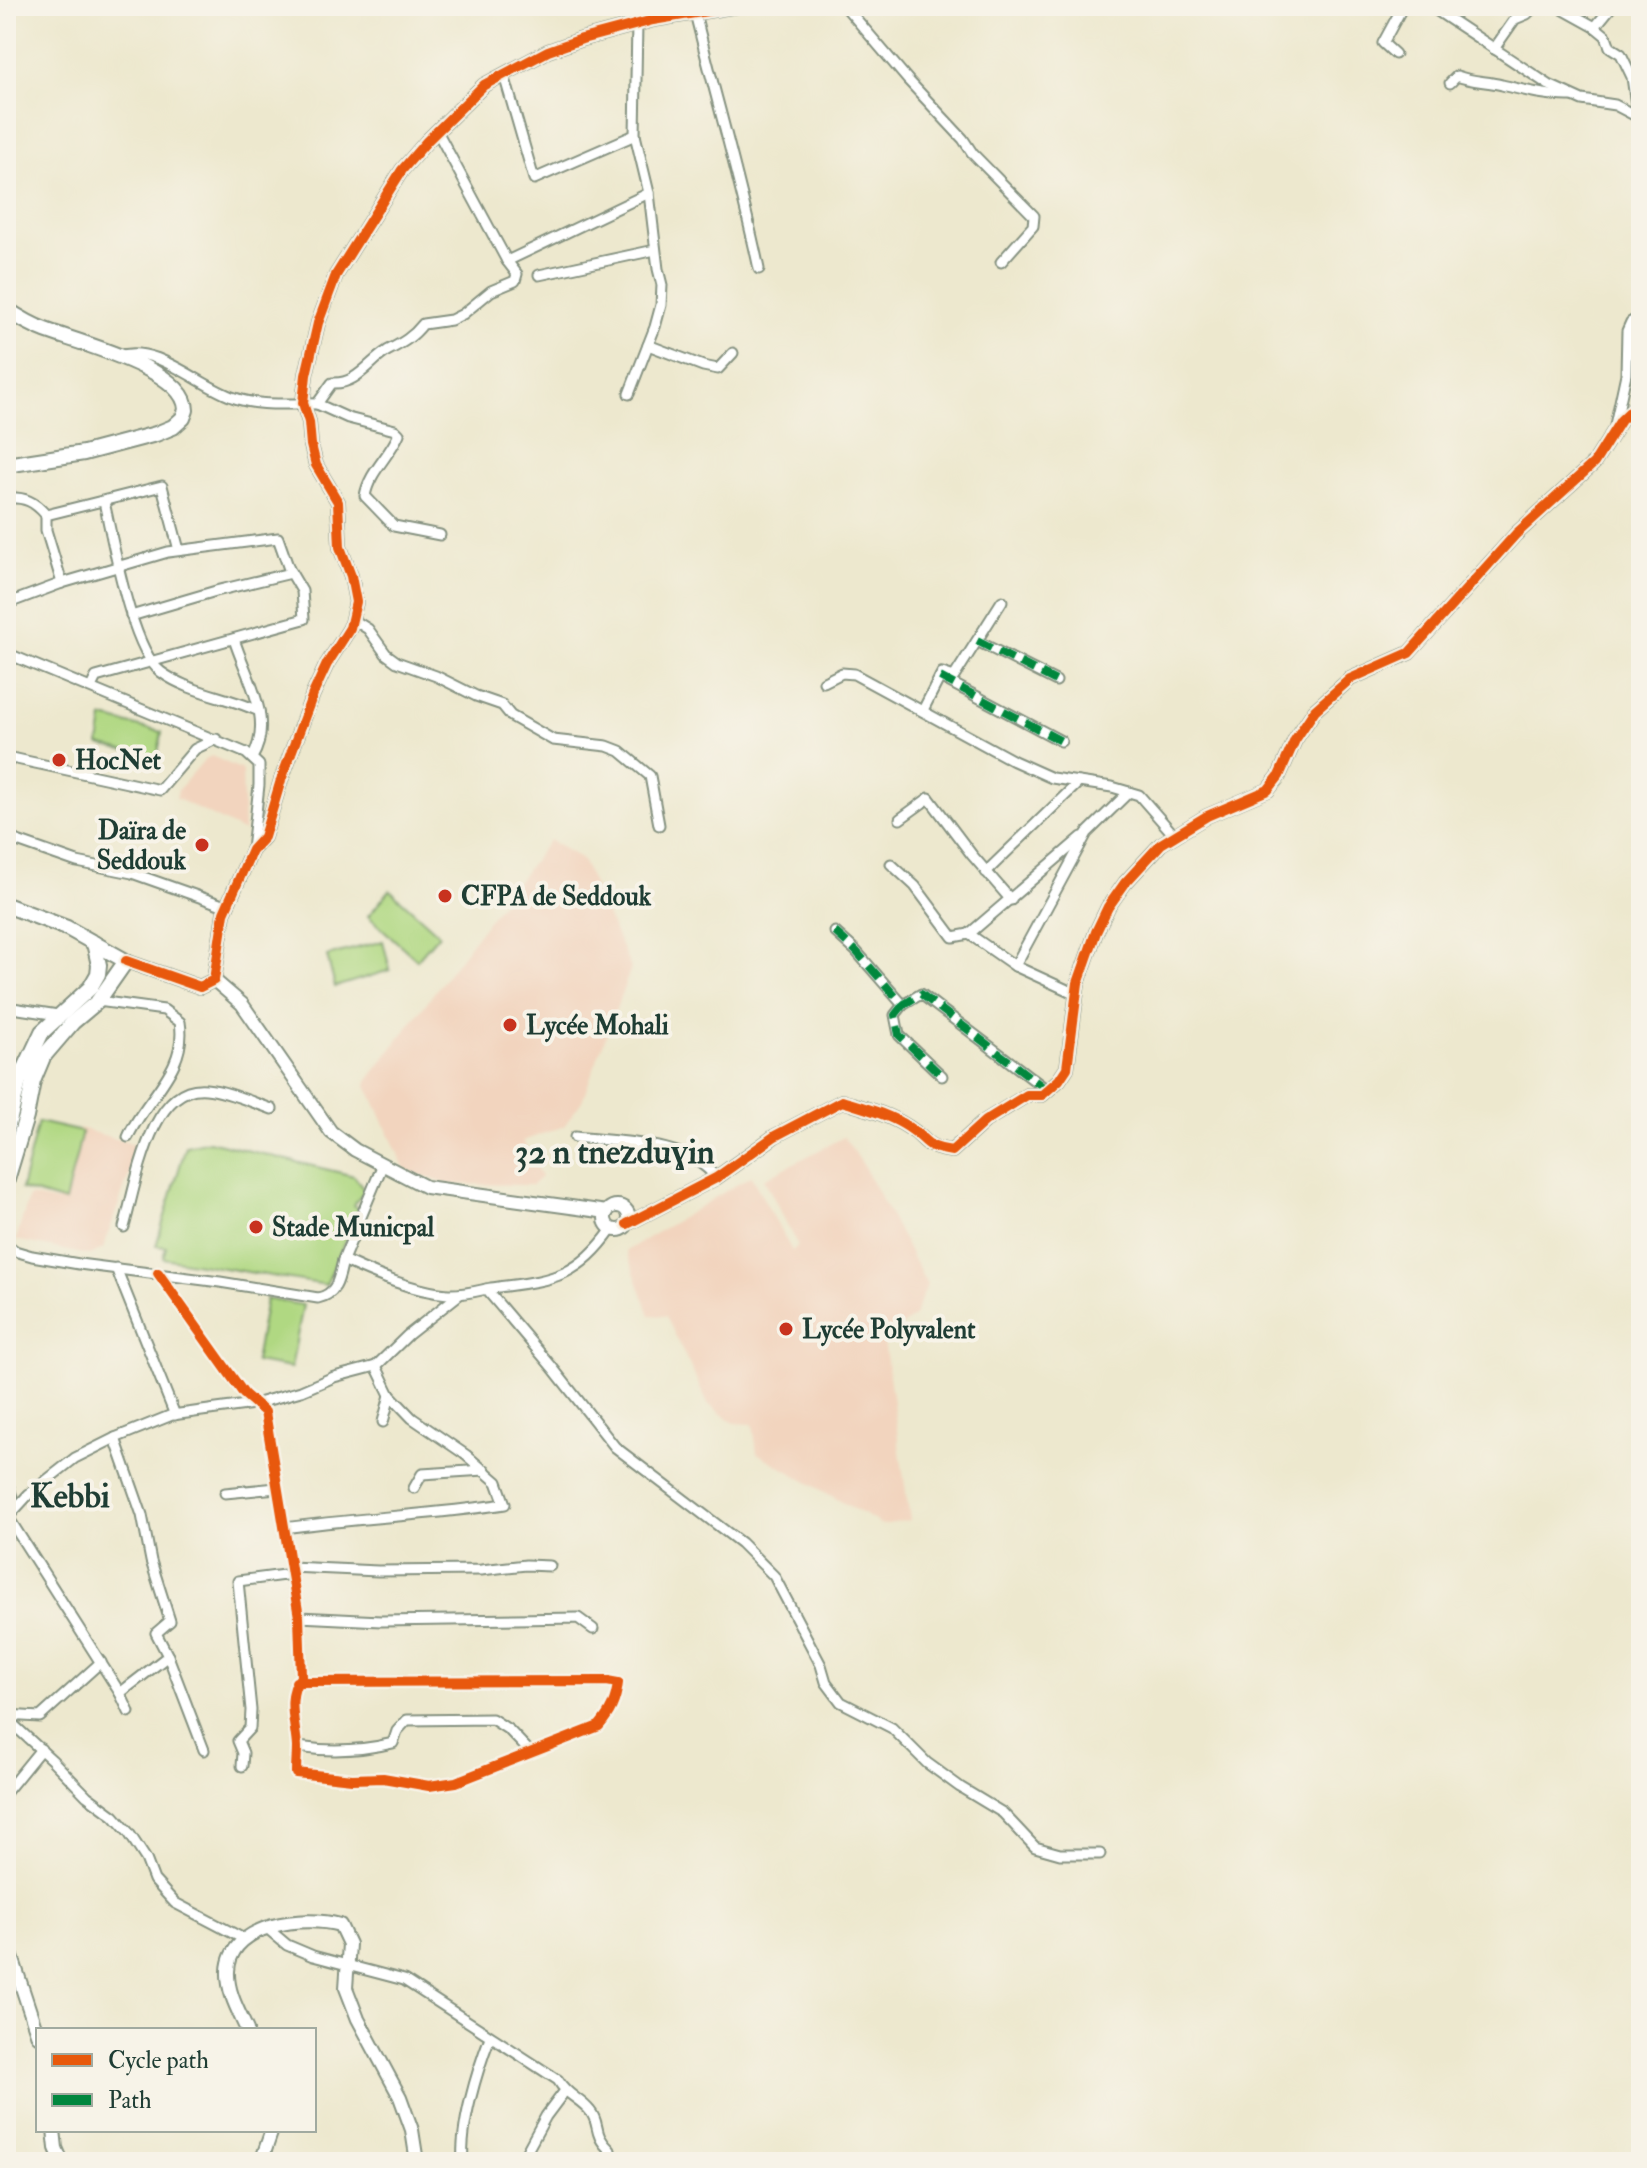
<svg xmlns="http://www.w3.org/2000/svg" width="1647" height="2168" font-family="'IM FELL Double Pica',serif">
<rect width="100%" height="100%" fill="#f7f3e8"/>
<filter id="ink" filterUnits="userSpaceOnUse"><feTurbulence type="fractalNoise" baseFrequency=".0125" numOctaves="2"/><feDisplacementMap in="SourceGraphic" scale="16" xChannelSelector="R" yChannelSelector="G"/><feConvolveMatrix kernelMatrix="1 2 1 2 8 2 1 2 1" color-interpolation-filters="sRGB"/></filter>
<filter id="wash" filterUnits="userSpaceOnUse"><feTurbulence type="fractalNoise" baseFrequency=".006" numOctaves="4" result="noise"/><feDisplacementMap in="SourceGraphic" scale="32" xChannelSelector="R" yChannelSelector="G"/><feGaussianBlur stdDeviation="1.8" result="paint"/><feColorMatrix in="noise" values="0 0 0 0 0 0 0 0 0 0 0 0 0 0 0 0 0 1.4 0 .05"/><feComposite in="paint" operator="in"/></filter>
<g filter="url(#wash)">
<rect width="100%" height="100%" fill="#ede8ce"/>
<g fill="#f2d4be">
<polygon points="212,756 242,770 244,832 176,798 178,790 205,759"/>
<polygon points="549,840 582,860 631,968 582,1101 564,1126 523,1141 541,1177 532,1185 446,1184 405,1169 366,1083"/>
<polygon points="80,1128 139,1146 103,1249 89,1255 16,1240 29,1196 57,1202 58,1191"/>
<polygon points="844,1137 862,1163 927,1285 914,1316 884,1341 910,1520 882,1525 757,1453 753,1424 734,1423 708,1404 666,1316 650,1315 626,1251 751,1176 792,1251 798,1246 764,1179"/>
</g>
<g fill="#b0d882" stroke="#688a5b" stroke-width="2">
<polygon points="103,718 162,732 157,758 99,745"/>
<polygon points="390,890 439,934 417,960 368,916"/>
<polygon points="383,941 390,970 335,987 327,956"/>
<polygon points="38,1122 82,1132 65,1202 21,1189"/>
<polygon points="209,1141 354,1176 365,1190 354,1205 359,1209 326,1285 163,1258 166,1247 156,1246 186,1146"/>
<polygon points="266,1299 303,1305 291,1368 255,1362"/>
</g>
</g>
<g filter="url(#ink)">
<g fill="none" stroke-linecap="round" stroke-linejoin="round">
<g stroke="#869281" stroke-width="13">
<g id="street">
<polyline points="845,6 908,80 963,139 973,154 1034,216 1033,226 1001,262"/>
<polyline points="1430,6 1549,85 1582,100 1615,105 1638,117"/>
<polyline points="1557,6 1595,27 1606,36 1610,47 1621,54 1632,77 1636,105 1641,102"/>
<path d="M 695,13 C 716,99 741,183 759,269"/>
<polyline points="1595,27 1612,6"/>
<polyline points="1494,49 1515,19 1527,14 1535,6"/>
<polyline points="1395,54 1383,43 1403,6"/>
<polyline points="504,75 534,179 635,135"/>
<path d="M 1450,83 L 1457,76 C 1472,82 1487,81 1502,85 C 1524,90 1549,97 1572,96"/>
<polyline points="507,261 649,193"/>
<polyline points="539,275 655,250"/>
<polyline points="648,345 703,366 718,369 733,353"/>
<path d="M 119,356 C 156,343 200,387 235,398 C 261,407 290,403 317,404 L 332,383 C 356,385 369,362 387,351 C 402,343 412,338 423,324 L 451,320 L 463,314 L 491,291 L 515,281 L 517,274 L 507,261 L 437,131"/>
<polyline points="629,394 655,327 661,305 662,285 658,269 649,193 635,135 637,24"/>
<path d="M 317,404 L 348,418 L 395,430 L 399,434 C 389,457 369,472 365,496 L 394,526 L 440,535"/>
<polyline points="1615,425 1626,374 1627,331 1631,322 1641,316"/>
<path d="M 6,498 C 25,497 34,501 46,515 L 46,530 L 62,583"/>
<path d="M 104,502 C 113,540 131,649 161,672 C 188,692 228,697 259,711"/>
<polyline points="46,515 162,486 179,550"/>
<polyline points="6,604 62,583 168,552 278,538 289,569 302,591 304,619 96,677 91,687"/>
<polyline points="131,616 216,591 291,573"/>
<polyline points="352,619 368,629 386,654 397,662 436,676 476,696 502,705 511,716 553,740 607,746 620,751 650,776 659,825"/>
<path d="M 234,639 C 246,678 275,719 252,758"/>
<polyline points="977,641 1056,681"/>
<polyline points="6,653 246,753 259,765 259,785 252,850"/>
<polyline points="940,677 1061,741"/>
<polyline points="824,682 842,673 854,674 1014,761 1052,778 1112,787 1139,795 1174,835"/>
<polyline points="923,710 942,673 954,677 1002,601"/>
<polyline points="6,765 12,758 160,790 195,749 216,739"/>
<polyline points="900,819 929,798 972,855 1011,900"/>
<polyline points="6,837 77,862 132,873 228,907"/>
<polyline points="891,864 915,886 953,937 969,934 1015,966 1076,994"/>
<polyline points="986,872 1079,782"/>
<polyline points="835,932 856,951 903,1005 921,994 1047,1090"/>
<polyline points="969,934 1082,837"/>
<polyline points="1015,966 1087,833 1129,792"/>
<path d="M 98,1001 L 164,1010 L 180,1022 C 188,1070 145,1098 128,1137"/>
<polyline points="903,1005 895,1015 899,1035 942,1076"/>
<polyline points="6,1007 58,1015"/>
<path d="M 575,1137 C 617,1142 690,1141 716,1178"/>
<path d="M 124,1227 C 136,1186 150,1083 206,1089 C 228,1091 251,1102 272,1109"/>
<path d="M 6,1244 L 15,1251 L 32,1256 L 79,1264 L 220,1282 L 318,1298 C 338,1294 339,1277 343,1260 C 375,1275 413,1291 448,1294 C 463,1295 477,1291 491,1288 C 547,1280 576,1281 612,1229"/>
<polyline points="343,1260 383,1164"/>
<polyline points="116,1268 175,1415"/>
<path d="M 158,1273 L 244,1394 L 265,1412 L 299,1617 L 301,1677 C 285,1696 296,1725 297,1747 C 297,1755 296,1764 296,1773 L 352,1779 L 383,1778 L 429,1786 L 456,1782 L 599,1726 C 610,1713 616,1701 618,1683 L 607,1681 L 296,1682"/>
<polyline points="486,1289 552,1367 615,1447 741,1543 774,1576 821,1665 826,1682 841,1702 892,1728 927,1763 960,1787 1003,1813 1035,1847 1060,1854 1100,1854"/>
<polyline points="383,1422 390,1395"/>
<polyline points="115,1438 142,1515 151,1561 170,1621 156,1633 168,1656 204,1750"/>
<polyline points="6,1478 15,1507"/>
<polyline points="414,1488 422,1474 485,1470"/>
<polyline points="225,1493 277,1488"/>
<polyline points="8,1517 120,1693"/>
<polyline points="6,1519 29,1494 75,1458 115,1438 172,1415 254,1404 301,1391 334,1377 376,1366 408,1335 460,1294"/>
<path d="M 284,1528 C 358,1518 432,1515 505,1504 L 497,1482 L 466,1455 L 412,1418 L 390,1395 L 376,1366"/>
<polyline points="290,1567 378,1571 481,1570 526,1565 550,1566"/>
<polyline points="299,1617 381,1621 578,1618 593,1629"/>
<polyline points="129,1712 120,1693 168,1656"/>
<polyline points="6,1715 40,1717 101,1662"/>
<polyline points="6,1718 52,1760 87,1796 114,1816 129,1833 146,1859 154,1880 175,1903 244,1939"/>
<path d="M 297,1747 C 330,1752 360,1751 393,1743 L 397,1731 L 407,1720 L 492,1719 L 509,1730 L 531,1753"/>
<polyline points="242,1766 243,1753 238,1741 250,1728 251,1710 238,1581 292,1574"/>
<polyline points="6,1792 41,1749"/>
<path d="M 267,1928 L 287,1945 L 313,1956 L 404,1980 L 558,2080 C 567,2096 580,2098 590,2111 C 601,2124 592,2134 610,2150"/>
<path d="M 463,2162 C 460,2126 477,2071 490,2037"/>
<polyline points="521,2162 546,2116 564,2092"/>
</g>
</g>
<g stroke="#869281" stroke-width="16">
<g id="secondary">
<polyline points="126,961 200,987 214,980 224,913 252,850 264,837 281,780 313,694 327,664 350,628 356,602 351,576 340,547 338,502 316,465 311,445 309,422 303,403 306,375 318,323 336,275 402,170 427,141 484,85 548,51 582,39 653,20 737,6"/>
<polyline points="214,980 242,1004 331,1132 355,1150 426,1187 607,1212"/>
<circle cx="617" cy="1218" r="12"/>
<path d="M 627,1224 L 716,1178 L 775,1136 L 842,1101 C 864,1108 888,1114 908,1127 C 929,1140 922,1147 952,1151 L 985,1121 L 1027,1095 L 1042,1095 L 1059,1080 L 1067,1068 L 1078,983 L 1096,932 L 1108,907 L 1125,883 L 1161,844 L 1207,816 L 1268,790 L 1279,776 L 1295,740 L 1315,710 L 1350,679 L 1409,653 L 1516,534 L 1594,463 L 1621,420 L 1641,401"/>
<polyline points="6,1948 12,1957 38,2036"/>
<path d="M 247,2030 C 239,2012 227,1992 228,1971 C 230,1923 305,1915 340,1925 L 349,1944 L 346,1988 L 358,2019 L 400,2097 L 412,2130 L 417,2162"/>
<polyline points="54,2130 56,2148 62,2162"/>
<polyline points="261,2162 272,2130"/>
</g>
</g>
<g stroke="#869281" stroke-width="18">
<g id="primary">
<path d="M 6,309 C 18,317 31,325 45,330 C 76,342 186,369 186,410 L 183,418 L 173,427 L 156,434 L 84,453 L 6,465"/>
<polyline points="6,905 67,928 126,961 98,1001 73,1022 43,1057 33,1081 26,1117 6,1183"/>
<polyline points="6,1133 19,1081 42,1032 90,988 98,974 99,965 94,943"/>
</g>
</g>
<use href="#street" stroke="#fff" stroke-width="9"/>
<use href="#secondary" stroke="#fff" stroke-width="12"/>
<use href="#primary" stroke="#fff" stroke-width="14"/>
<g stroke="#00873e" stroke-width="8" stroke-dasharray="16 8" stroke-linecap="butt">
<polyline points="977,641 1056,681"/>
<polyline points="940,677 1061,741"/>
<polyline points="835,932 856,951 903,1005 921,994 1047,1090"/>
<polyline points="903,1005 895,1015 899,1035 942,1076"/>
</g>
<g stroke="#f7f3e8" stroke-width="15">
<g id="cycleway">
<polyline points="126,961 200,987 214,980 224,913 252,850 264,837 281,780 313,694 327,664 350,628 356,602 351,576 340,547 338,502 316,465 311,445 309,422 303,403 306,375 318,323 336,275 402,170 427,141 484,85 548,51 582,39 653,20 737,6"/>
<path d="M 627,1224 L 716,1178 L 775,1136 L 842,1101 C 864,1108 888,1114 908,1127 C 929,1140 922,1147 952,1151 L 985,1121 L 1027,1095 L 1042,1095 L 1059,1080 L 1067,1068 L 1078,983 L 1096,932 L 1108,907 L 1125,883 L 1161,844 L 1207,816 L 1268,790 L 1279,776 L 1295,740 L 1315,710 L 1350,679 L 1409,653 L 1516,534 L 1594,463 L 1621,420 L 1641,401"/>
<path d="M 158,1273 L 244,1394 L 265,1412 L 299,1617 L 301,1677 C 285,1696 296,1725 297,1747 C 297,1755 296,1764 296,1773 L 352,1779 L 383,1778 L 429,1786 L 456,1782 L 599,1726 C 610,1713 616,1701 618,1683 L 607,1681 L 296,1682"/>
</g>
</g>
<use href="#cycleway" stroke="#e8590c" stroke-width="10"/>
</g>
</g>
<g fill="#c8321e" stroke="#f7f3e8" stroke-width="3">
<circle cx="59" cy="760" r="8"/>
<circle cx="202" cy="845" r="8"/>
<circle cx="445" cy="896" r="8"/>
<circle cx="510" cy="1025" r="8"/>
<circle cx="256" cy="1227" r="8"/>
<circle cx="786" cy="1329" r="8"/>
</g>
<g text-anchor="middle" stroke-width="8" stroke-linejoin="round" paint-order="stroke">
<g font-size="26" font-weight="bold" fill="#1f3d34" stroke="#f7f3e8" text-anchor="start">
<text x="75" y="769">HocNet</text>
<text x="186" y="839" text-anchor="end">Daïra de<tspan x="186" dy="30">Seddouk</tspan></text>
<text x="461" y="905">CFPA de Seddouk</text>
<text x="526" y="1034">Lycée Mohali</text>
<text x="272" y="1236">Stade Municpal</text>
<text x="802" y="1338">Lycée Polyvalent</text>
</g>
<g font-size="34" font-weight="bold" fill="#1f3d34" stroke="#f7f3e8">
<text x="615" y="1163">32 n tnezduɣin</text>
<text x="70" y="1507">Kebbi</text>
</g>
</g>
<rect width="1647" height="2168" fill="none" stroke="#f7f3e8" stroke-width="32"/>
<rect x="36" y="2028" width="280" height="104" fill="#f7f3e8" stroke="#a1aaa0" stroke-width="2"/>
<rect x="52" y="2054" width="40" height="12" fill="#e8590c" stroke="#a1aaa0" stroke-width="2"/>
<text x="108" y="2068" font-size="24" fill="#1f3d34">Cycle path</text>
<rect x="52" y="2094" width="40" height="12" fill="#00873e" stroke="#a1aaa0" stroke-width="2"/>
<text x="108" y="2108" font-size="24" fill="#1f3d34">Path</text>
</svg>
